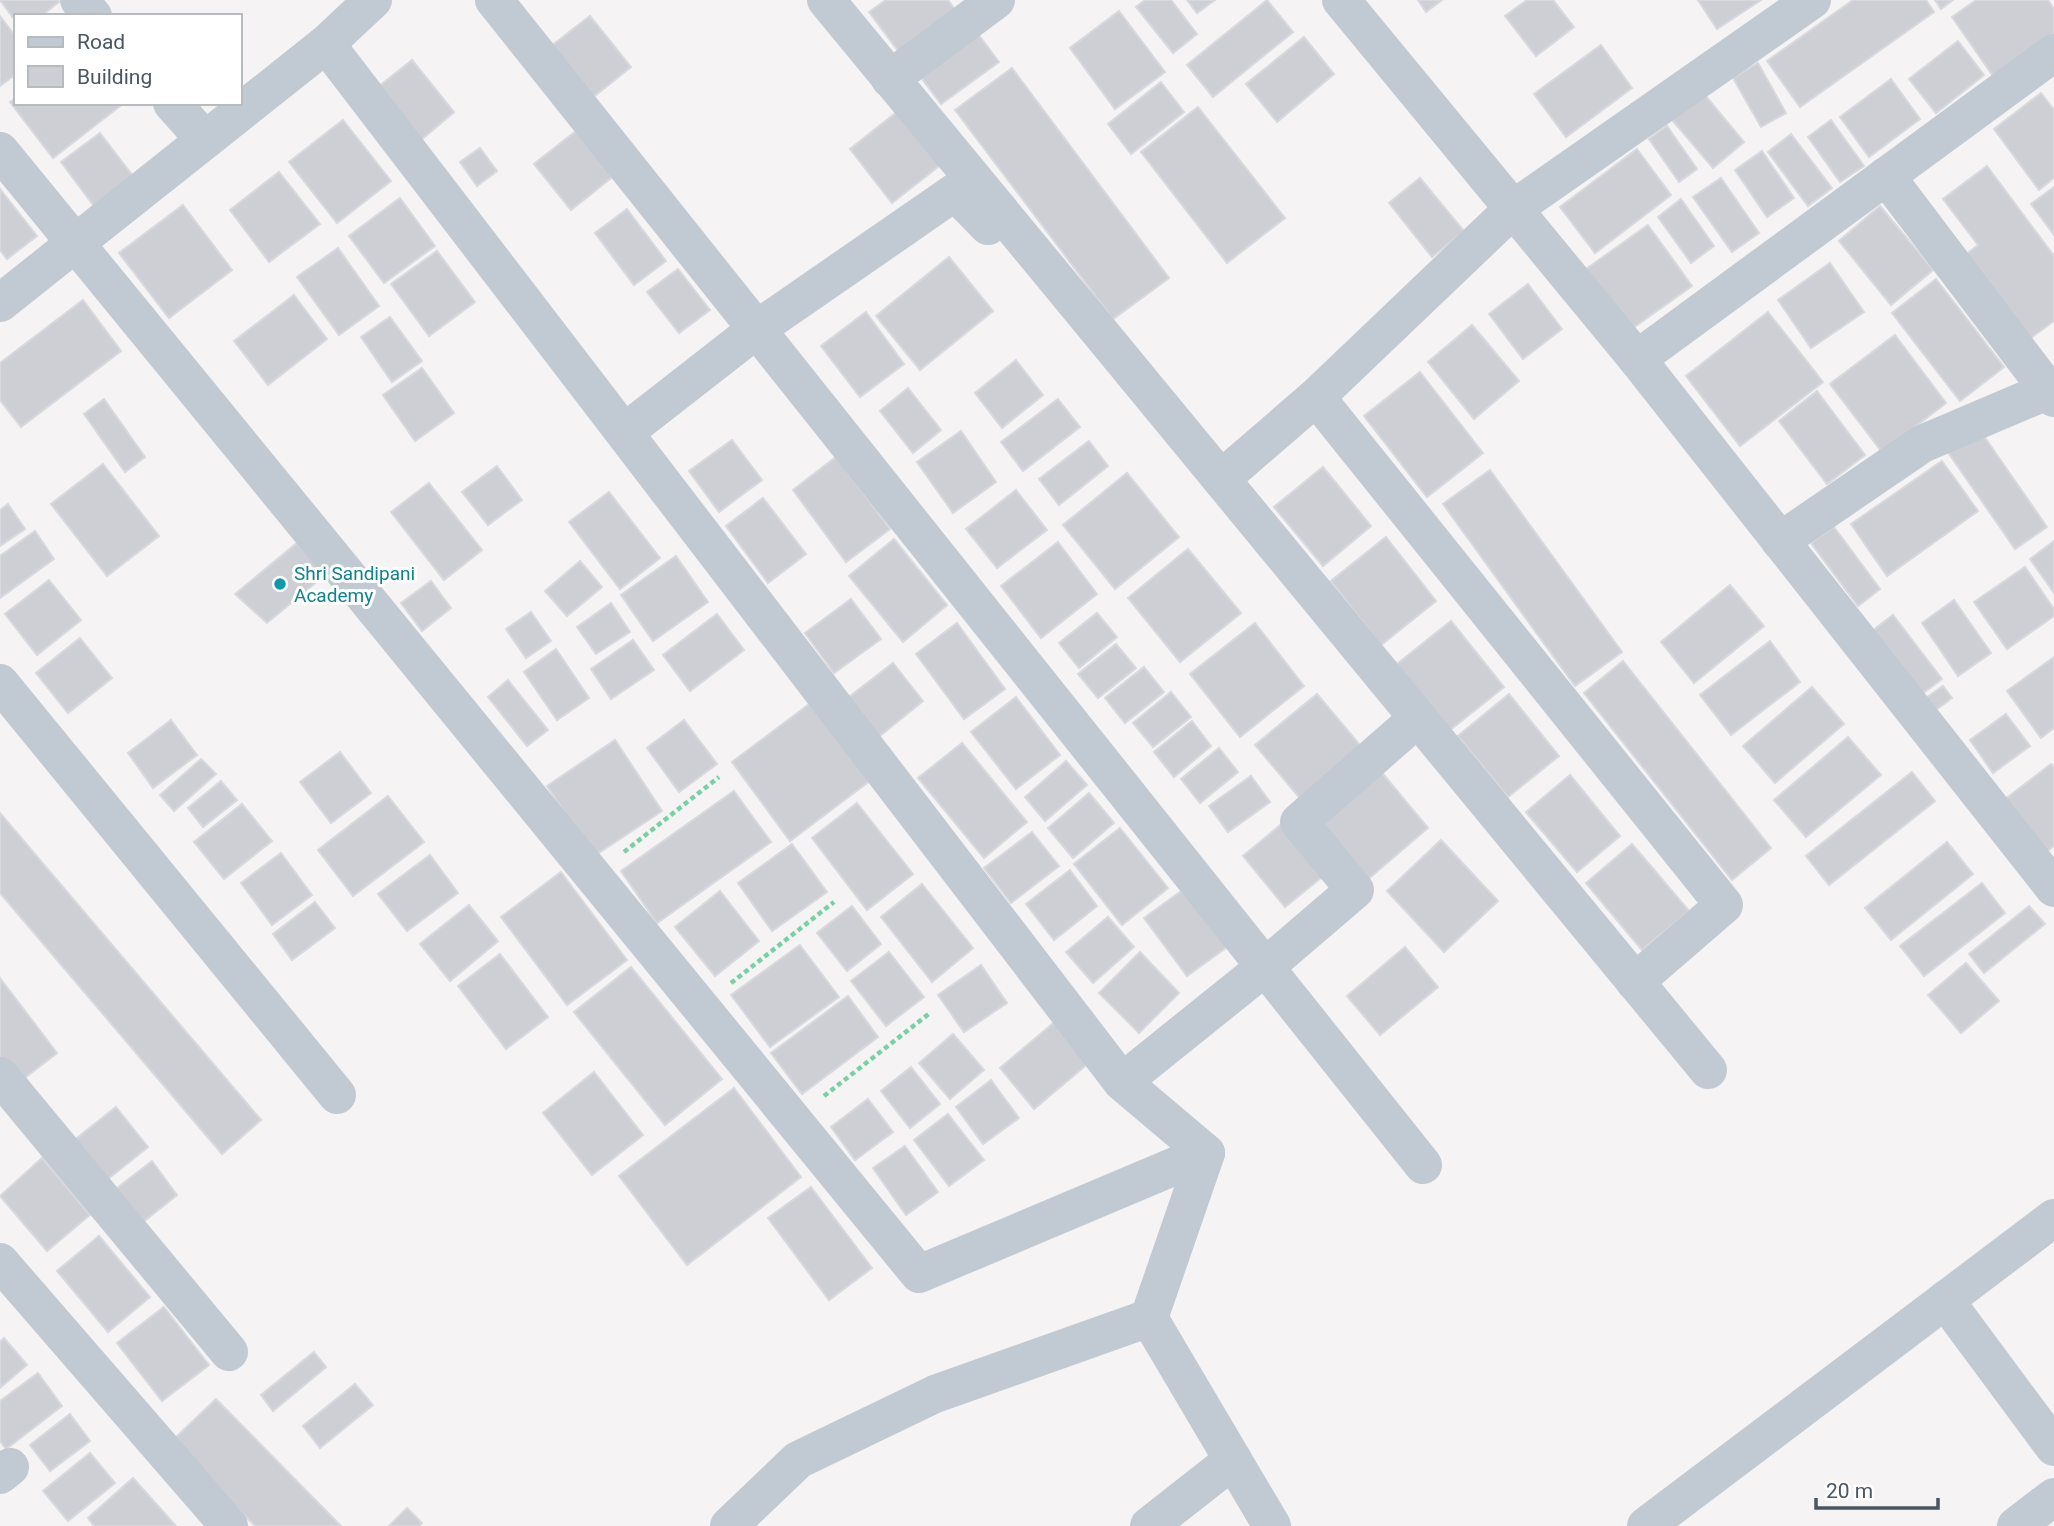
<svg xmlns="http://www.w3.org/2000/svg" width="2054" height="1526" font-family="Roboto,sans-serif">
<rect width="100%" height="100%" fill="#f5f3f3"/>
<g fill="#cdcfd5" stroke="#d7d9de" stroke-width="2">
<polygon points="0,0 58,0 59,2 41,16 16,16 16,22"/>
<polygon points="886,0 948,0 958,14 902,56 869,12"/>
<polygon points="1145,0 1171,0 1197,34 1173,53 1136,7"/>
<polygon points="1187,0 1215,0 1197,13"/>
<polygon points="1267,0 1293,32 1213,97 1187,65"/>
<polygon points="1418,0 1442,0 1426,12"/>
<polygon points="1527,0 1553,0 1574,27 1536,56 1505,16"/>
<polygon points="1698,0 1761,0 1717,29"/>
<polygon points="1853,0 1926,0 1934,12 1800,107 1767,61"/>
<polygon points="1935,0 1953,0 1941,9"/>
<polygon points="1976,0 2048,0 2054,9 2054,34 1993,76 1952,17"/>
<polygon points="1119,11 1165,72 1115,109 1070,48"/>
<polygon points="0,16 16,37 16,74 0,86"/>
<polygon points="590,16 631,67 587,102 546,50"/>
<polygon points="972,26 999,62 941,104 914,68"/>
<polygon points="1304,37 1334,74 1277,122 1246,84"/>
<polygon points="1958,41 1984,75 1936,113 1909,79"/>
<polygon points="1601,45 1632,88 1566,137 1534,94"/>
<polygon points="412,60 454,112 415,145 372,92"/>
<polygon points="1758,63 1786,113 1761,127 1733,78"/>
<polygon points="1012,68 1169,278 1113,319 955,110"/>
<polygon points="1891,79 1920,119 1869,157 1840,117"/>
<polygon points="1161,82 1184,112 1131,154 1108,124"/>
<polygon points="2041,93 2054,110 2054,178 2039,190 1994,129"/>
<polygon points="1704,94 1744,142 1713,168 1672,120"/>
<polygon points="16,98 16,103 124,103 53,158 10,102"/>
<polygon points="1198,107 1285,218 1227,263 1141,152"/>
<polygon points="902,108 944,162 892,203 850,149"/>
<polygon points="343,120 391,181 337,223 289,162"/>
<polygon points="1831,120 1864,166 1840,182 1808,137"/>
<polygon points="1667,126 1697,169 1679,182 1649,139"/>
<polygon points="580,128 616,174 571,210 534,164"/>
<polygon points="100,133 136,180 97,210 61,162"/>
<polygon points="1791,134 1832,188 1808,206 1768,152"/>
<polygon points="480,148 497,171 477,186 460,162"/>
<polygon points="1637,149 1671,195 1595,253 1560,207"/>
<polygon points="1762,151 1794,198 1767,217 1735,170"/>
<polygon points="1987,166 2054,256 2054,321 2024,343 1961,258 1978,245 1943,199"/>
<polygon points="279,172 320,224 269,262 230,210"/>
<polygon points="1420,178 1464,231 1432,257 1389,203"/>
<polygon points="1721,178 1759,233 1732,252 1693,197"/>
<polygon points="2054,187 2054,235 2031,204"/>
<polygon points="0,189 37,236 7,259 0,250"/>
<polygon points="400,198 435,246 384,283 349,236"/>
<polygon points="1681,199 1714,246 1691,263 1658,217"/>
<polygon points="183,205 232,270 169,318 119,253"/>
<polygon points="1880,206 1933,270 1891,305 1839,241"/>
<polygon points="627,209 666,261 634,285 595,233"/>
<polygon points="1648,225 1692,286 1630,330 1586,269"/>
<polygon points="338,248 379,306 339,335 297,277"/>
<polygon points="437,251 475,302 429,336 391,284"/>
<polygon points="949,257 993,311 920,370 876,316"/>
<polygon points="1830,263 1864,312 1811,348 1778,300"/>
<polygon points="678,269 710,310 679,333 647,292"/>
<polygon points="1936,279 2004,367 1960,401 1892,313"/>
<polygon points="1528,284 1562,329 1523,359 1489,314"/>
<polygon points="294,295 327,339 268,385 234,341"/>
<polygon points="83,300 121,351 21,427 0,400 0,363"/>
<polygon points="866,312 904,364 860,397 821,346"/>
<polygon points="1768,312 1823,382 1740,446 1686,376"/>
<polygon points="390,317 422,361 392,382 361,337"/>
<polygon points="1472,325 1519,381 1474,419 1428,362"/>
<polygon points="1895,335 1946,403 1882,452 1830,384"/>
<polygon points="1016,360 1043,395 1002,428 975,393"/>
<polygon points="422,368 454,413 415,441 383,395"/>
<polygon points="1420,372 1483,453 1427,497 1364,416"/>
<polygon points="908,388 941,430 913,453 880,411"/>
<polygon points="1817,391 1865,455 1827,484 1779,421"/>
<polygon points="104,399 145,457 125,472 84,414"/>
<polygon points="1058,399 1080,427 1023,471 1001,442"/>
<polygon points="1979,429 2047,527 2015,549 1947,451"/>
<polygon points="961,431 996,482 953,513 917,462"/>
<polygon points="732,440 762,480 719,512 689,471"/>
<polygon points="1089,441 1108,466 1059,505 1039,479"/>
<polygon points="836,457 890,529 846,562 793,490"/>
<polygon points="1942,461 1978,511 1887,576 1851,524"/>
<polygon points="103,464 159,536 107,576 51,504"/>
<polygon points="497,466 522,500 488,525 462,492"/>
<polygon points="1323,467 1371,526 1323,566 1274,507"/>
<polygon points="1490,470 1622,652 1575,686 1443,504"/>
<polygon points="1127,473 1179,537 1115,589 1063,525"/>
<polygon points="429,483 482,550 444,580 391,512"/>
<polygon points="1016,490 1047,530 997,568 966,529"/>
<polygon points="609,492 660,558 620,589 569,522"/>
<polygon points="763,498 806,554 768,583 726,526"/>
<polygon points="8,504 25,529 0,546 0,510"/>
<polygon points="1834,527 1880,589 1858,606 1811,543"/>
<polygon points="35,531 54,559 0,598 0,556"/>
<polygon points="1386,537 1436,601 1381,645 1331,581"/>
<polygon points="894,539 947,605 903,642 849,576"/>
<polygon points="2054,541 2054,593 2030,559"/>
<polygon points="1058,542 1097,594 1041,638 1001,586"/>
<polygon points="297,543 325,575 267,623 235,594"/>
<polygon points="1188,549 1241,613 1180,662 1128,598"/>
<polygon points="676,556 708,602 653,641 621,595"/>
<polygon points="580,561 602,587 567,616 545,591"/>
<polygon points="2025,567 2054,609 2054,616 2007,649 1974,602"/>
<polygon points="49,580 81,620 37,655 5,614"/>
<polygon points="431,581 451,608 422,631 401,603"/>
<polygon points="1730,585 1764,626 1694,683 1661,642"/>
<polygon points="851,599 881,639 834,673 805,633"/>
<polygon points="1954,600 1991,653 1958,676 1922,623"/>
<polygon points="611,603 630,632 596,654 577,627"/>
<polygon points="531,612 551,641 526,658 506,629"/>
<polygon points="1097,613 1117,637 1079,668 1059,643"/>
<polygon points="717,614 744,650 690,691 663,655"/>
<polygon points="1893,615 1942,679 1911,702 1863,638"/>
<polygon points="1451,621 1504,687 1440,738 1387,672"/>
<polygon points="957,623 1005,689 964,719 916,654"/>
<polygon points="1255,623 1304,686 1240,737 1190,674"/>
<polygon points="80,638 112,678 68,713 36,673"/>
<polygon points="633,640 654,670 611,699 591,669"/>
<polygon points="1770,641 1800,682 1731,735 1700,695"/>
<polygon points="1116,644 1136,668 1098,698 1078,674"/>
<polygon points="556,649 589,698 557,720 524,672"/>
<polygon points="2054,657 2054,728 2041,738 2007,691"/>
<polygon points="1623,661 1771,848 1732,880 1584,693"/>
<polygon points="893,663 923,701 871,743 840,704"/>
<polygon points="1144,667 1164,692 1125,723 1105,698"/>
<polygon points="508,680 548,730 527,746 488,697"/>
<polygon points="1943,686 1952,698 1925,718 1916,705"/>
<polygon points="1812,687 1844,724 1775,783 1743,746"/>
<polygon points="1171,692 1191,717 1153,747 1133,723"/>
<polygon points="1317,694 1371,758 1309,809 1255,745"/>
<polygon points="1509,694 1559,756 1508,797 1458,736"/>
<polygon points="1016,697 1060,755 1016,789 971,732"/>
<polygon points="812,702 871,780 790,841 732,762"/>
<polygon points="2006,714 2030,746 1993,773 1970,740"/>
<polygon points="171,720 197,755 153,788 128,753"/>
<polygon points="684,720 717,764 679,792 647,748"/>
<polygon points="1192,721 1211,746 1174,777 1154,752"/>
<polygon points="1848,737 1881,775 1806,837 1774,800"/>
<polygon points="615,740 662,811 594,856 547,786"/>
<polygon points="962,743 1027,822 984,858 918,778"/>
<polygon points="1219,748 1238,772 1200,803 1181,779"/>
<polygon points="340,752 371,793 331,823 300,782"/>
<polygon points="201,759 216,774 174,811 160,795"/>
<polygon points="1066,761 1087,785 1045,821 1025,797"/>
<polygon points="2051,764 2054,767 2054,846 2044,854 2004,800"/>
<polygon points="1378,768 1428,828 1367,880 1316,819"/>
<polygon points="1912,772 1935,801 1829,885 1806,856"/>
<polygon points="1570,775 1620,836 1577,872 1526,812"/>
<polygon points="1251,776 1270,802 1228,832 1209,806"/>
<polygon points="221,781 237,800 203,827 188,808"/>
<polygon points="734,791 771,842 657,923 621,871"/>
<polygon points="1089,793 1114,823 1073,858 1048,828"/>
<polygon points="388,796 424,842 353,896 318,850"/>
<polygon points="857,803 913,874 867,910 812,838"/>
<polygon points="242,804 272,841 224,879 194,842"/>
<polygon points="0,813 261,1120 222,1154 0,893"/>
<polygon points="1284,822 1327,873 1285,907 1243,856"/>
<polygon points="1120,828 1168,888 1122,925 1074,864"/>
<polygon points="1032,832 1059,866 1011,903 984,868"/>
<polygon points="1441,840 1498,901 1444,952 1387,891"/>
<polygon points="1947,842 1973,874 1891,940 1865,908"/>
<polygon points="792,844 827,892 772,931 738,883"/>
<polygon points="1632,844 1689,911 1642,950 1586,883"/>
<polygon points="281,853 312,895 272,925 241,883"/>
<polygon points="430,855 458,893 407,931 378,894"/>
<polygon points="1070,870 1097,906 1054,940 1026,904"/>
<polygon points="561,872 627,960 567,1005 501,917"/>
<polygon points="1198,879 1241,937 1187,976 1144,918"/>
<polygon points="1982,883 2005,913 1924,976 1900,946"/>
<polygon points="922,884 973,948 932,982 881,917"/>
<polygon points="720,891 759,941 715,976 675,927"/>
<polygon points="315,902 335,928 292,960 273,934"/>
<polygon points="469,905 498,941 450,981 420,944"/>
<polygon points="852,906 881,944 847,971 817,933"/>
<polygon points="2029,906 2045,924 1984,973 1969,954"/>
<polygon points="1108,917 1134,947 1093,983 1066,952"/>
<polygon points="800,945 839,997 770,1047 731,995"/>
<polygon points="1405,947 1438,987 1380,1035 1347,996"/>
<polygon points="889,952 924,997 886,1026 851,981"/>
<polygon points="1140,952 1179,993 1139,1033 1099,993"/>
<polygon points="500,954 548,1017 506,1049 458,986"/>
<polygon points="1966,963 1999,1001 1961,1033 1928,995"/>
<polygon points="981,965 1007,1003 964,1032 938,995"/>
<polygon points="631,967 722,1079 665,1125 574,1012"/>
<polygon points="0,978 57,1053 0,1097"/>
<polygon points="848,996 878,1037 802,1094 771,1053"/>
<polygon points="1057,1020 1091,1061 1034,1109 1000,1068"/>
<polygon points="953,1034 984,1070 950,1099 919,1063"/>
<polygon points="911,1067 940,1104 910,1128 881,1091"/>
<polygon points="594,1072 643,1135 592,1175 543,1113"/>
<polygon points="991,1080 1019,1118 983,1144 956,1107"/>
<polygon points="734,1088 801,1177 687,1265 619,1176"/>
<polygon points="868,1099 893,1132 855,1160 831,1127"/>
<polygon points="116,1107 148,1147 99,1186 67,1146"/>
<polygon points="948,1114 984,1160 949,1186 914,1140"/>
<polygon points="905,1146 938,1192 906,1215 873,1168"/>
<polygon points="42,1158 90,1215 47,1251 0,1196"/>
<polygon points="152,1161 177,1195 138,1226 112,1192"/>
<polygon points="811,1187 872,1268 829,1300 768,1218"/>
<polygon points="99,1236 150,1297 108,1332 57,1271"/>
<polygon points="164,1307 209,1365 162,1401 117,1343"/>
<polygon points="4,1338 27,1365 0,1388 0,1342"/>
<polygon points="314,1352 326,1367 273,1411 261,1395"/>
<polygon points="38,1373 62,1406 6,1449 0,1441 0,1401"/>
<polygon points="355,1384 373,1405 320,1448 303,1426"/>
<polygon points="216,1399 341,1526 255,1526 172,1441"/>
<polygon points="70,1414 90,1441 50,1471 30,1445"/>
<polygon points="90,1453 115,1483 68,1521 43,1491"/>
<polygon points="133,1478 176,1526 94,1526 88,1518"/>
<polygon points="407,1508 422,1523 419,1526 389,1526"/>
</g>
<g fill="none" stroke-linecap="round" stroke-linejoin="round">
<g stroke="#7ad0a6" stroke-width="4.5" stroke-dasharray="5 3.5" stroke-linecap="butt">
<polyline points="624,852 719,777"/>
<polyline points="731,983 834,902"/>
<polyline points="824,1096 930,1013"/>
</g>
<g stroke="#c1cad2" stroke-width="38">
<polyline points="79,0 93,16"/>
<polyline points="494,0 1423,1165"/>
<polyline points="826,0 1708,1070"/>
<polyline points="1341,0 1637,359 2054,888"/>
<polyline points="326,44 1122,1082"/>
<polyline points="890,79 996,0"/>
<polyline points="172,103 205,140"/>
<polyline points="0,151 919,1274 1206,1153"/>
<polyline points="1886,176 2054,398"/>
<polyline points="0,303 326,44 373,0"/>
<polyline points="1637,359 2054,53"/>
<polyline points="1316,397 1724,905 1635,982"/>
<polyline points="625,432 757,329 955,192 988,226"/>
<polyline points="1221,479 1316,397 1513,209 1812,0"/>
<polyline points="1780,541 1922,444 2054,388"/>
<polyline points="0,683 337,1095"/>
<polyline points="0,1076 229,1352"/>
<polyline points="0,1262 229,1526"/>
<polyline points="1945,1300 2054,1447"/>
<polyline points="1149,1318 1272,1526"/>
<polyline points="0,1475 10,1467"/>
<polyline points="729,1526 798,1460 935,1394 1149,1318 1206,1153 1122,1082 1265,967 1355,890 1299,822 1418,718"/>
<polyline points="1149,1526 1233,1460"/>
<polyline points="1646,1526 2054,1218"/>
<polyline points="2016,1526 2054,1497"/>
</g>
</g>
<circle fill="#0f9aa8" stroke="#fff" stroke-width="2.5" cx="280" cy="584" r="7"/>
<g text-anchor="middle" stroke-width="6" stroke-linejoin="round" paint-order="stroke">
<g font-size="19" fill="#0d838f" stroke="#fff" text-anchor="start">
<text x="294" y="580">Shri Sandipani<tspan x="294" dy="22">Academy</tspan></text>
</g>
</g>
<rect x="14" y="14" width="228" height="91" fill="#ffffff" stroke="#b7bbc0" stroke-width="2"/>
<rect x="28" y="37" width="35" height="10" fill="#c1cad2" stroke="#b7bbc0" stroke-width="2"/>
<text x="77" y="49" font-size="21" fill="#4a5661">Road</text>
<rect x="28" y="66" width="35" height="21" fill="#cdcfd5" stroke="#b7bbc0" stroke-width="2"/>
<text x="77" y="84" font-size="21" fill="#4a5661">Building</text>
<path d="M1816 1498v10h122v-10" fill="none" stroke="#4a5661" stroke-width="3.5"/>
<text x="1826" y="1498" font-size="21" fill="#4a5661" stroke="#ffffff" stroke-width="5" paint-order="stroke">20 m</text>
</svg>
